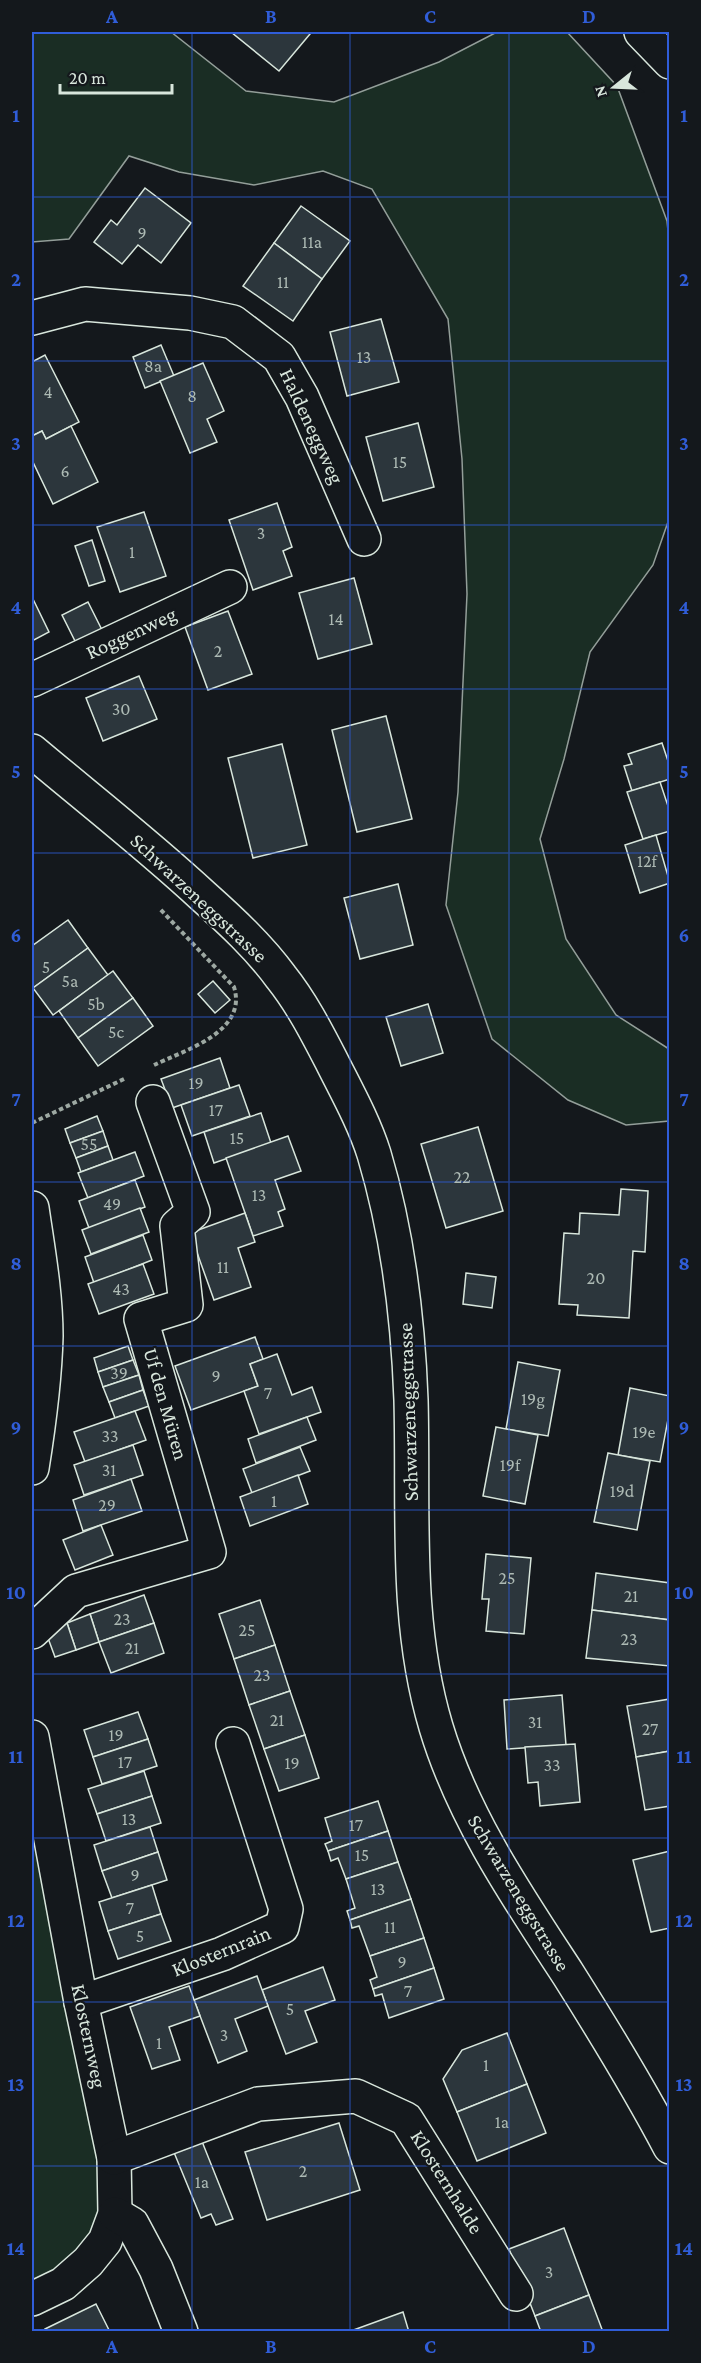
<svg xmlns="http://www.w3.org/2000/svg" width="701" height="2363" font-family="'Crimson Pro',serif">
<rect width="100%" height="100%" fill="#14181c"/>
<g fill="#1a2d24" stroke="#939e99" stroke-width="1.5">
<polygon points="32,32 171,32 246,91 334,102 439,62 497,32 567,32 617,86 667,221 669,241 669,519 653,565 590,652 564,759 540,839 566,939 616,1015 669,1049 669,1121 626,1125 568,1100 492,1039 446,905 458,792 467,594 462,459 448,319 372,189 323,171 254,185 179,172 129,156 69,239 32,242"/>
<polygon points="32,1737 115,2214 32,2299"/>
</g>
<g fill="#2c363c" stroke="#d8e6dc" stroke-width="1.5">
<polygon points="231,32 308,32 310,34 279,71"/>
<polygon points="145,188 191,223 161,263 138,245 122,264 94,242 111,220 117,225"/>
<polygon points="301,206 350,241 322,279 274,243"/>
<polygon points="274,243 322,279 293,321 243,286"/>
<polygon points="381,319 399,382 347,396 330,332"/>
<polygon points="161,345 174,376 145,388 133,357"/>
<polygon points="45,355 79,422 46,439 42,431 32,436 32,362"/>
<polygon points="203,363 224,411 207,419 217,442 190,453 160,381"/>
<polygon points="418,423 434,487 383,501 366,437"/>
<polygon points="71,426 98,482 53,504 32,460 32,436 42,431 46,439"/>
<polygon points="277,503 292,547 283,551 292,576 253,590 229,520"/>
<polygon points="144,512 166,576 120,592 97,527"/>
<polygon points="92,540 105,581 89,586 75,546"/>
<polygon points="354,578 372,644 318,659 299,593"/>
<polygon points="32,597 49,632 32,641"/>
<polygon points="88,602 103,632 77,645 62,615"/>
<polygon points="228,611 252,674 208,690 185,627"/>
<polygon points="139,676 157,719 103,741 86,698"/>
<polygon points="386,716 412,819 357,832 332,730"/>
<polygon points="662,743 670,767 670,779 632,791 624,766 632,764 628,754"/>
<polygon points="282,744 307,845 253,858 228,758"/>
<polygon points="660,782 670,812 670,831 643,839 627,792"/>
<polygon points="656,835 670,883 640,893 625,845"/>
<polygon points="398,884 413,945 360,959 344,898"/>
<polygon points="68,920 88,948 33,988 32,946"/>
<polygon points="88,948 108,975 53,1015 33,988"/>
<polygon points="113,971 133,998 78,1038 59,1011"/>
<polygon points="213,981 230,1000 215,1013 198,994"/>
<polygon points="133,998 153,1026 98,1066 78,1038"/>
<polygon points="428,1004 443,1053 401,1066 386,1017"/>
<polygon points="220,1058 230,1088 172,1108 161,1079"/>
<polygon points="239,1085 250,1116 192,1136 181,1105"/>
<polygon points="261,1113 271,1143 214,1163 204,1132"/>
<polygon points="97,1116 103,1131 70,1143 65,1129"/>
<polygon points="478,1127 503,1211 446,1228 421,1144"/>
<polygon points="103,1131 108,1146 76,1158 70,1143"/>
<polygon points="288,1136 301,1171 275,1180 285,1209 278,1212 283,1226 253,1236 226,1158"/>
<polygon points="108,1146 113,1160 81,1172 76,1158"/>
<polygon points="135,1152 144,1176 88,1198 78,1173"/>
<polygon points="135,1180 145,1207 89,1228 79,1201"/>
<polygon points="621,1189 648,1191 645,1252 633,1251 629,1318 577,1315 578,1305 559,1304 564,1233 579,1234 580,1213 619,1215"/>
<polygon points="140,1208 149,1232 91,1254 82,1230"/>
<polygon points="245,1213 255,1242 238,1248 251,1287 214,1300 190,1233"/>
<polygon points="143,1235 152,1260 94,1283 85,1257"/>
<polygon points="143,1264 154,1294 99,1314 88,1284"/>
<polygon points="466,1273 496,1277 492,1308 463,1304"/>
<polygon points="255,1337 263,1359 250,1364 258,1386 191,1410 175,1366"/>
<polygon points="128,1346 133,1360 98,1372 94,1358"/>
<polygon points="277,1354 292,1395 312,1387 321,1412 259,1434 244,1391 258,1386 250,1364"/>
<polygon points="133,1360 139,1375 103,1387 98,1372"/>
<polygon points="518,1362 560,1370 548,1436 506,1429"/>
<polygon points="139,1375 143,1390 109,1402 103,1387"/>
<polygon points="630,1388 670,1396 670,1409 660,1462 618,1455"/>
<polygon points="143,1390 149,1406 115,1418 109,1402"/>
<polygon points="135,1411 146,1440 85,1462 74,1432"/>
<polygon points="307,1417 316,1440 256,1463 248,1439"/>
<polygon points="496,1427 538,1435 525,1504 483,1496"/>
<polygon points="133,1445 143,1475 84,1495 74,1465"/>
<polygon points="300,1447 310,1471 252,1493 243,1469"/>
<polygon points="608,1453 650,1461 637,1530 594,1522"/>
<polygon points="298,1475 308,1504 250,1526 240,1497"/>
<polygon points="131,1479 142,1511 83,1531 73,1500"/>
<polygon points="101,1525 113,1555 75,1570 63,1540"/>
<polygon points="486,1554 531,1558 524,1634 486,1631 489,1599 482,1599"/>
<polygon points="596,1573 670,1583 670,1620 592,1610"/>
<polygon points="144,1595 154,1623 99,1642 90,1614"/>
<polygon points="260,1600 275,1645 234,1659 219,1614"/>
<polygon points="592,1610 670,1620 670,1666 586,1658"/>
<polygon points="90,1614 99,1642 76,1650 67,1623"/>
<polygon points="67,1623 76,1650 55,1657 45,1630"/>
<polygon points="154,1623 164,1653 111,1673 99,1642"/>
<polygon points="275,1645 290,1691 249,1705 234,1659"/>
<polygon points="290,1691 305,1735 264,1749 249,1705"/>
<polygon points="562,1695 566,1745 507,1749 504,1700"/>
<polygon points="670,1699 670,1751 636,1757 627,1706"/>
<polygon points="138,1712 148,1739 93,1757 84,1730"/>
<polygon points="305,1735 319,1778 279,1791 264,1749"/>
<polygon points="148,1739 157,1766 102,1784 93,1757"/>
<polygon points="575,1744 580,1802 540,1806 538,1782 528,1783 525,1747"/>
<polygon points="670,1751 670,1806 645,1810 636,1757"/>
<polygon points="144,1771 152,1796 97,1814 88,1789"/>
<polygon points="152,1796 161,1823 106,1841 97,1814"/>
<polygon points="378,1801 388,1831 328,1851 325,1844 332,1841 325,1818"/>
<polygon points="150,1827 158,1852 102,1871 94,1845"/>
<polygon points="388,1831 398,1862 346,1879 338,1858 331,1861 328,1851"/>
<polygon points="670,1851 670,1928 651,1932 633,1860"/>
<polygon points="158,1852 167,1880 112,1898 102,1871"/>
<polygon points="398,1862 411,1899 350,1920 347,1911 355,1908 346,1879"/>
<polygon points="152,1885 161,1914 108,1931 99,1902"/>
<polygon points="411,1899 424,1938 370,1956 359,1926 352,1928 350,1920"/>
<polygon points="161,1914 171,1941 118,1959 108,1931"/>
<polygon points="424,1938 434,1968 373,1989 370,1980 377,1977 370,1956"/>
<polygon points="323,1967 335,2000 305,2011 317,2042 286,2054 262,1990"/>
<polygon points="434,1968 444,1999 389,2018 382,1994 375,1996 373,1989"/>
<polygon points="257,1976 268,2006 235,2019 247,2051 218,2063 194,2000"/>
<polygon points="189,1986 200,2016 169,2027 180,2060 152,2069 130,2007"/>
<polygon points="507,2033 527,2084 457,2112 443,2079 462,2050"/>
<polygon points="527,2084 546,2133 477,2161 457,2112"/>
<polygon points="339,2123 360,2190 267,2220 245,2152"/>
<polygon points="201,2139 233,2219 216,2225 211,2214 201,2218 173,2150"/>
<polygon points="564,2228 589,2295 535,2316 509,2249"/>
<polygon points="589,2295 603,2332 541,2332 535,2316"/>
<polygon points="96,2304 110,2332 46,2332 45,2329"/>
<polygon points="403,2312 409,2332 348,2332"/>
</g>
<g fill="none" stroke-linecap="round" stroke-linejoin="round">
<g stroke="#d8e6dc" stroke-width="36">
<g id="minor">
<polyline points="641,32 670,62"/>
<polyline points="32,318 85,304 190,313 233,322 279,357 302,397 364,539"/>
<polyline points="32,680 230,587"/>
<path d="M 32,1208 C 38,1250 46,1293 46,1336 C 45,1381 39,1424 32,1468"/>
<polyline points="32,1632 76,1591 209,1552 141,1319 186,1305 177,1226 193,1212 153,1102"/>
<polyline points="32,1737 81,2002 114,2158 115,2214 105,2241 88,2262 63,2284 32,2299"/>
<polyline points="81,2002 222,1954 282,1927 286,1909 233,1744"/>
<polyline points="114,2158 258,2104 356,2096 406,2119 516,2294"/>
<polyline points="115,2214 132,2224 156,2269 181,2332"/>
</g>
</g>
<g stroke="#d8e6dc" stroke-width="36">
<path id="major" d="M 32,751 C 89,799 148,845 203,896 C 231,921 259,947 281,977 C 301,1002 316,1031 331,1060 C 346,1090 364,1122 374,1154 C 398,1234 408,1317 411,1400 C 414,1510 404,1620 436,1727 C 463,1817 517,1896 568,1974 C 604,2031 639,2088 670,2147"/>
</g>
<g stroke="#9da8a2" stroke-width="4" stroke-dasharray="4.5 3" stroke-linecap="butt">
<path d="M 154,1065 C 185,1050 248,1032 234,987 L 159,908"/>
<polyline points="32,1123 126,1078"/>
</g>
<use href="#minor" stroke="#14181c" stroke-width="33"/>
<use href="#major" stroke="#14181c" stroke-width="33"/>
</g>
<path fill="none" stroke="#305dd8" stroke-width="1.5" stroke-opacity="0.55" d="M 192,32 L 192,2332M 350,32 L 350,2332M 509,32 L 509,2332M 32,197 L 670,197M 32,361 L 670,361M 32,525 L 670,525M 32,689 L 670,689M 32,853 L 670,853M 32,1017 L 670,1017M 32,1182 L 670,1182M 32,1346 L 670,1346M 32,1510 L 670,1510M 32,1674 L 670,1674M 32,1838 L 670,1838M 32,2002 L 670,2002M 32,2166 L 670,2166"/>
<g text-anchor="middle" stroke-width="4.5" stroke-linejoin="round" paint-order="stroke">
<g font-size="18" fill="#adbab4">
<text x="142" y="239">9</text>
<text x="312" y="248">11a</text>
<text x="283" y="288">11</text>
<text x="364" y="363">13</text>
<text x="153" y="372">8a</text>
<text x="48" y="398">4</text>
<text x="192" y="402">8</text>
<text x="400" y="468">15</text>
<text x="65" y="477">6</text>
<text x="261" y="539">3</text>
<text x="132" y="558">1</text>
<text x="336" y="625">14</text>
<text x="218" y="657">2</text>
<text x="121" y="715">30</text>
<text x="647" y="867">12f</text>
<text x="46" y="973">5</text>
<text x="70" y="987">5a</text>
<text x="96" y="1010">5b</text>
<text x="116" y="1038">5c</text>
<text x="196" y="1089">19</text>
<text x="216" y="1116">17</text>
<text x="237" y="1144">15</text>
<text x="89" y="1150">55</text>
<text x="462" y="1183">22</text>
<text x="259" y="1201">13</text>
<text x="112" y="1210">49</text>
<text x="223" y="1273">11</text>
<text x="596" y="1284">20</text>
<text x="121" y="1295">43</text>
<text x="119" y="1379">39</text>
<text x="216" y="1382">9</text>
<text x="268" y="1399">7</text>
<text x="533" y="1405">19g</text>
<text x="644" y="1438">19e</text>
<text x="110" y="1442">33</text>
<text x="510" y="1471">19f</text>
<text x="109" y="1476">31</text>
<text x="622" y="1497">19d</text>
<text x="274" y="1507">1</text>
<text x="107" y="1511">29</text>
<text x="507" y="1584">25</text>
<text x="631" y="1602">21</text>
<text x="122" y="1625">23</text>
<text x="247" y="1636">25</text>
<text x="629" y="1645">23</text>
<text x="132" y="1654">21</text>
<text x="262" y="1681">23</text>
<text x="277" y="1726">21</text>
<text x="535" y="1728">31</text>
<text x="650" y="1735">27</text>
<text x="116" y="1741">19</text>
<text x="125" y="1768">17</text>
<text x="292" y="1769">19</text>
<text x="552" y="1771">33</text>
<text x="129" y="1825">13</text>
<text x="356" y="1831">17</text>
<text x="362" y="1861">15</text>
<text x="135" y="1881">9</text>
<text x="378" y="1895">13</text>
<text x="130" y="1914">7</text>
<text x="390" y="1933">11</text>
<text x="140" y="1942">5</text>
<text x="402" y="1968">9</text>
<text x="408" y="1997">7</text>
<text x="290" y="2015">5</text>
<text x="224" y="2041">3</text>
<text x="159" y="2049">1</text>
<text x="486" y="2071">1</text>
<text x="502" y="2128">1a</text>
<text x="303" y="2177">2</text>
<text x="202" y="2188">1a</text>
<text x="549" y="2278">3</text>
</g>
<g font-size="21" fill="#d8e6dc" stroke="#14181c">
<text transform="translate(312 426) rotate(65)" y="7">Haldeneggweg</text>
<text transform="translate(131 633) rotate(-25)" y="7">Roggenweg</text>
<text transform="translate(199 898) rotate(43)" y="7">Schwarzeneggstrasse</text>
<text transform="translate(166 1404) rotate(74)" y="7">Uf den Müren</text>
<text transform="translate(408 1412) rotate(-92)" y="7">Schwarzeneggstrasse</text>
<text transform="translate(519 1893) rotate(59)" y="7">Schwarzeneggstrasse</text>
<text transform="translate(221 1951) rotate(-22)" y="7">Klosternrain</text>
<text transform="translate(89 2036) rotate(78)" y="7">Klosternweg</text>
<text transform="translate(447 2182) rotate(58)" y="7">Klosternhalde</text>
</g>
</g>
<rect width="701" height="2363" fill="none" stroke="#14181c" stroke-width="66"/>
<g transform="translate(614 87) rotate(252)" stroke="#14181c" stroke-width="4.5" paint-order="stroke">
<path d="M0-4.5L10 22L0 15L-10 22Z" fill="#d8e6dc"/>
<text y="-9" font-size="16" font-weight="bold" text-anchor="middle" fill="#d8e6dc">N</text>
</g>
<path d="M60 84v9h112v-9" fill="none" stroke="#d8e6dc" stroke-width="3"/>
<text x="69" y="84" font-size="18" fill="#d8e6dc" stroke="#14181c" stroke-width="4.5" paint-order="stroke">20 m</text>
<rect x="33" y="33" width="635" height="2297" fill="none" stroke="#305dd8" stroke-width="2"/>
<g font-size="20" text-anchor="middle" font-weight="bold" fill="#305dd8">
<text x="112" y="23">A</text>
<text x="271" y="23">B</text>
<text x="430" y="23">C</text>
<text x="589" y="23">D</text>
<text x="16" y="122">1</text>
<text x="684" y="122">1</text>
<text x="16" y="286">2</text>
<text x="684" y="286">2</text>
<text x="16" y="450">3</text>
<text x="684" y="450">3</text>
<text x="16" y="614">4</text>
<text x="684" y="614">4</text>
<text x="16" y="778">5</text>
<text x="684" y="778">5</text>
<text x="16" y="942">6</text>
<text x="684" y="942">6</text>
<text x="16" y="1106">7</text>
<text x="684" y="1106">7</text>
<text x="16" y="1270">8</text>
<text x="684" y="1270">8</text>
<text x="16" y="1434">9</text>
<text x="684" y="1434">9</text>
<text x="16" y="1599">10</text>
<text x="684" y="1599">10</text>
<text x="16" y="1763">11</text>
<text x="684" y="1763">11</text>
<text x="16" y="1927">12</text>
<text x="684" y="1927">12</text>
<text x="16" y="2091">13</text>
<text x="684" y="2091">13</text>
<text x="16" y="2255">14</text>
<text x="684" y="2255">14</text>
<text x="112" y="2353">A</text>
<text x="271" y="2353">B</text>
<text x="430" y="2353">C</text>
<text x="589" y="2353">D</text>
</g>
</svg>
